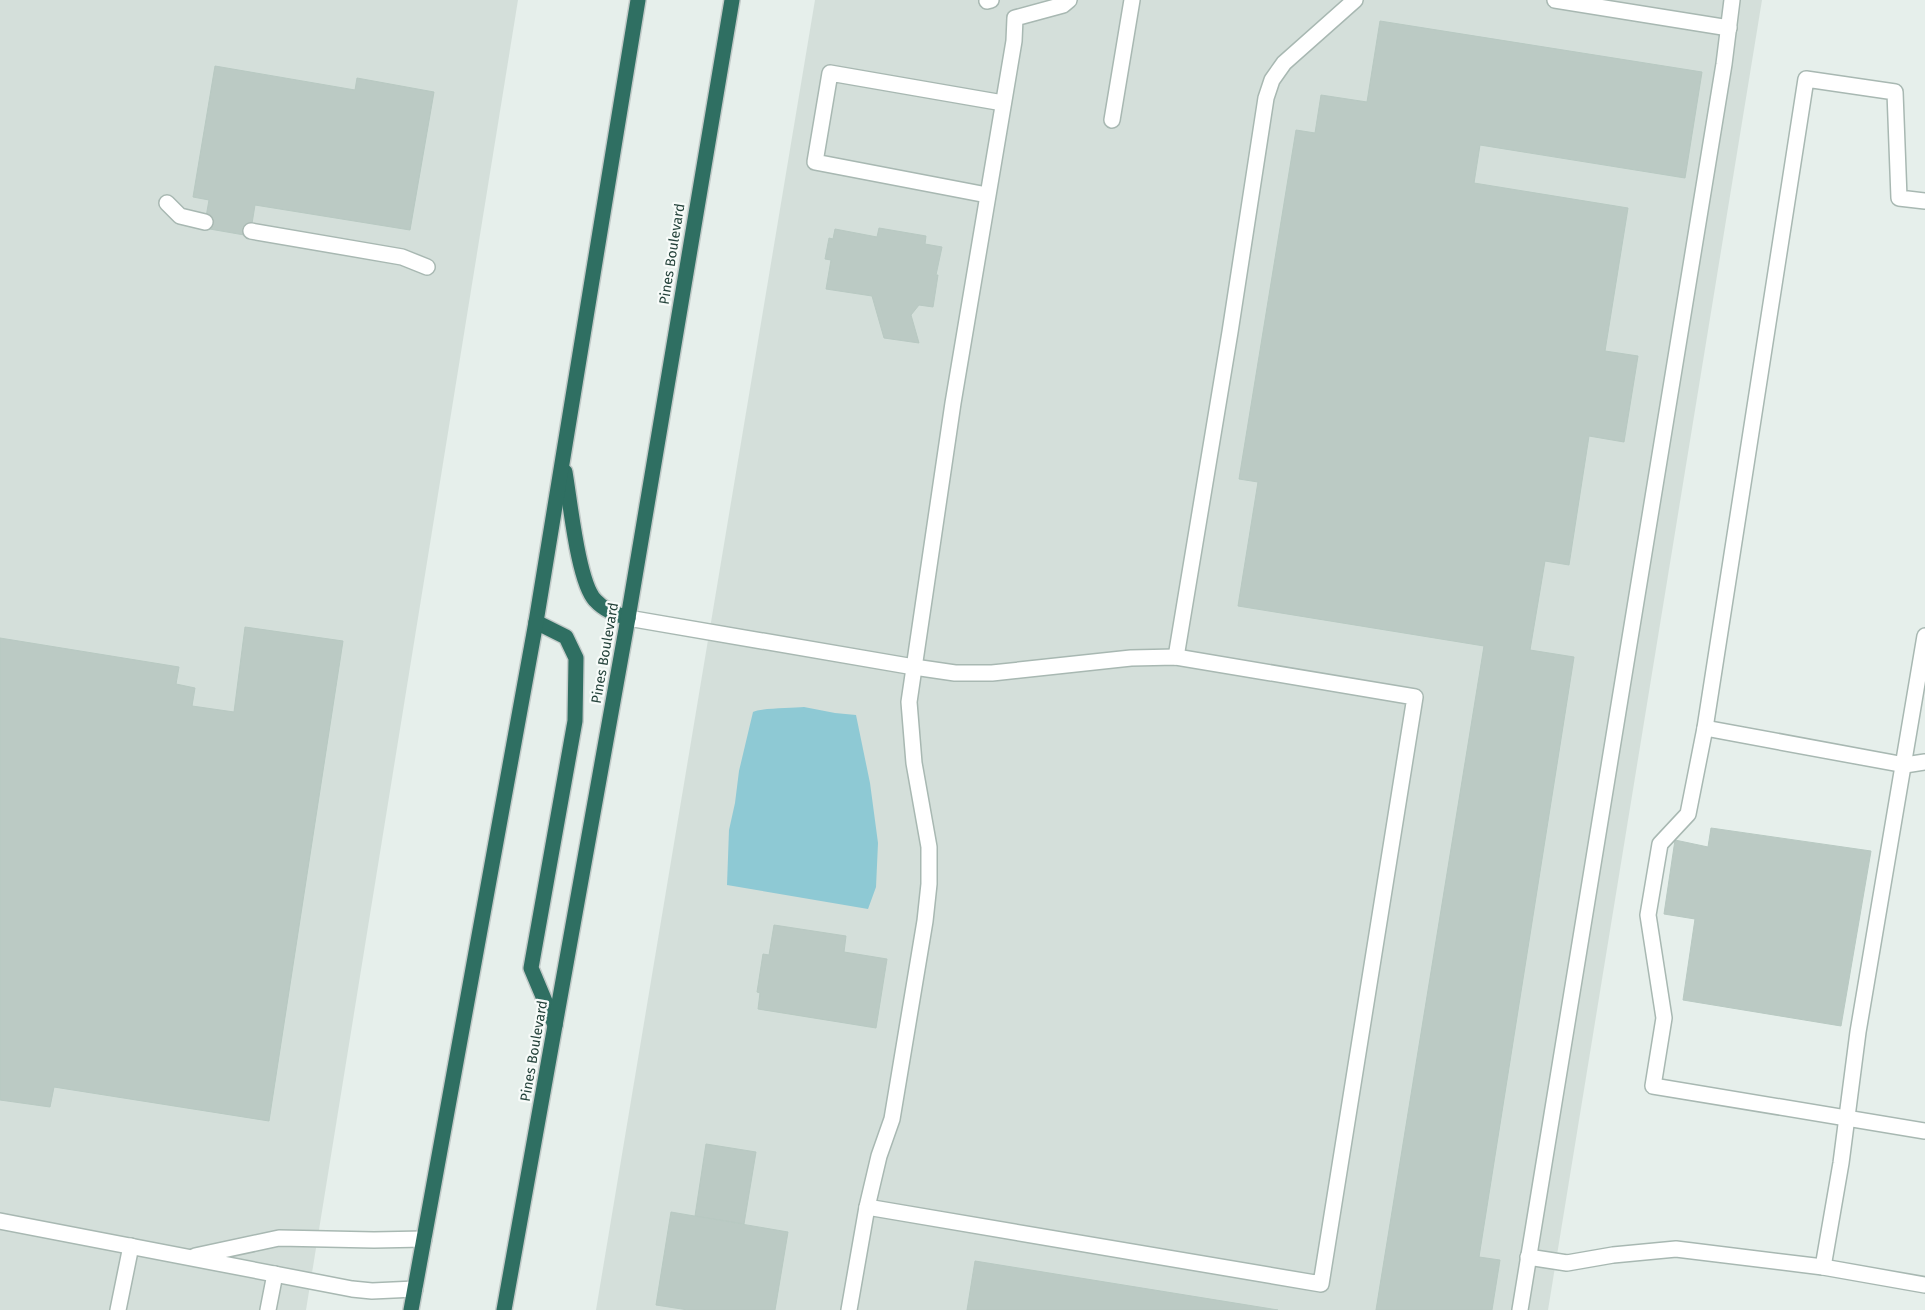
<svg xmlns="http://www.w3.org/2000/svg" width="1925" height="1310" font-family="'Fira Sans',sans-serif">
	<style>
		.built { fill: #d4dfda }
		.water { fill: #8ec9d4 }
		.building { fill: #bbcac4; stroke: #b8c9c2 }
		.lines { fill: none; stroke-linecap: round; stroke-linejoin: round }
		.lane-casing { stroke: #a8b8b2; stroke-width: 18 }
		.highway-casing { stroke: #c2cac8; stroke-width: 18 }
		.lane { stroke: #fff; stroke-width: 15 }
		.highway { stroke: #2f6f62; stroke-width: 15 }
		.labels { text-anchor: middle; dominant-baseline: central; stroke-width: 4.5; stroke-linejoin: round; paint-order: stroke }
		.street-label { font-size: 14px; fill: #24423a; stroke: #f7fbf9 }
	</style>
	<rect width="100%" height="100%" fill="#e6efeb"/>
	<g class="built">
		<path d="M0 0H518L306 1310H0Z"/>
		<path d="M815 0H1762L1548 1310H596Z"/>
	</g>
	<path class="water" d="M804 707 835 713 856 715 870 783 878 843 876 887 868 909 727 885 729 830 735 803 739 771 753 712C760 708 793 708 804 707Z"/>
	<g class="building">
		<path d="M1380 21 1702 72 1685 178 1480 145 1474 183 1628 208 1605 351 1638 356 1624 442 1589 436 1569 565 1545 561 1530 650 1574 657 1479 1257 1500 1260 1492 1310H1376L1484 646 1238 606 1258 482 1239 479 1296 130 1315 133 1321 95 1367 102Z"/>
		<path d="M215 66 355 90 357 78 434 92 410 230 255 205 250 236 204 228 209 200 193 197Z"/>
		<path d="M879 228 926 236 925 244 942 247 936 275H938L933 307 919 305 911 315 919 343 884 338 872 296 826 289 831 260 825 259 829 238 833 239 835 229 877 237Z"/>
		<path d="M245 627 343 641 269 1121 54 1087 50 1107 0 1100V638L179 667 176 684 195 688 192 706 234 712Z"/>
		<path d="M1711 828 1871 851 1841 1026 1683 1000 1695 919 1664 914 1675 840 1708 847Z"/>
		<path d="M774 925 846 936 844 952 887 959 876 1028 758 1009 760 993 757 992 763 954 769 955Z"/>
		<path d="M706 1144 756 1152 744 1224 695 1216Z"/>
		<path d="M671 1212 788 1232 775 1310H688L656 1305Z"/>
		<path d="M975 1261 1278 1310H967Z"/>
	</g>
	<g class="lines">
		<defs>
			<g id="lane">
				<path d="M1555 0 1729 28"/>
				<path d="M987 1 991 0"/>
				<path d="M1112 120 1132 0"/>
				<path d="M987 195 815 162 830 73 1003 103"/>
				<path d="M1925 201 1899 198 1895 92 1806 79 1705 728 1688 814 1660 844 1648 915 1664 1018 1653 1086 1925 1131"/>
				<path d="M167 203 180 216 205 222"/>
				<path d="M251 231 402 257 427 267"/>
				<path d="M628 618 914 667 955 673H992L1131 658 1176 657 1415 697 1321 1284 867 1207"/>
				<path d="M1176 657 1230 332 1266 98 1272 80 1284 63 1355 0"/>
				<path d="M1705 728 1905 765 1925 762"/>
				<path d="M0 1221 352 1289 372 1291 415 1289"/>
				<path d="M195 1256 279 1238 374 1240 424 1239"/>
				<path d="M1528 1257 1567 1263 1613 1255 1676 1249 1823 1267 1925 1285"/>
				<path d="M1823 1267 1841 1163 1858 1032 1925 636"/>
				<path d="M118 1310 131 1246"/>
				<path d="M268 1310 275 1274"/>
				<path d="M849 1310 867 1207 879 1156 892 1119 925 921 929 884V847L914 763 909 702 953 403 1014 41 1015 18 1063 5 1069 0"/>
				<path d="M1520 1310 1724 64 1732 0"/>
			</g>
			<g id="highway">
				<path d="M565 472C570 500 578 582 595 600 604 610 615 614 628 618"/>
				<path d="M536 622 566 637 576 658 575 721 531 968 555 1025"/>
				<path d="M411 1310 536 622 638 0"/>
				<path d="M504 1310 628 618 732 0"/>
			</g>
		</defs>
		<use href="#lane" class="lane-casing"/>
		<use href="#highway" class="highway-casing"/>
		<use href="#lane" class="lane"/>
		<use href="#highway" class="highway"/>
	</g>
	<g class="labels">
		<g class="street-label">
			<text transform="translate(672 254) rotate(-81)">Pines Boulevard</text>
			<text transform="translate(605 653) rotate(-80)">Pines Boulevard</text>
			<text transform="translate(534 1051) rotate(-80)">Pines Boulevard</text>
		</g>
	</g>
</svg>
